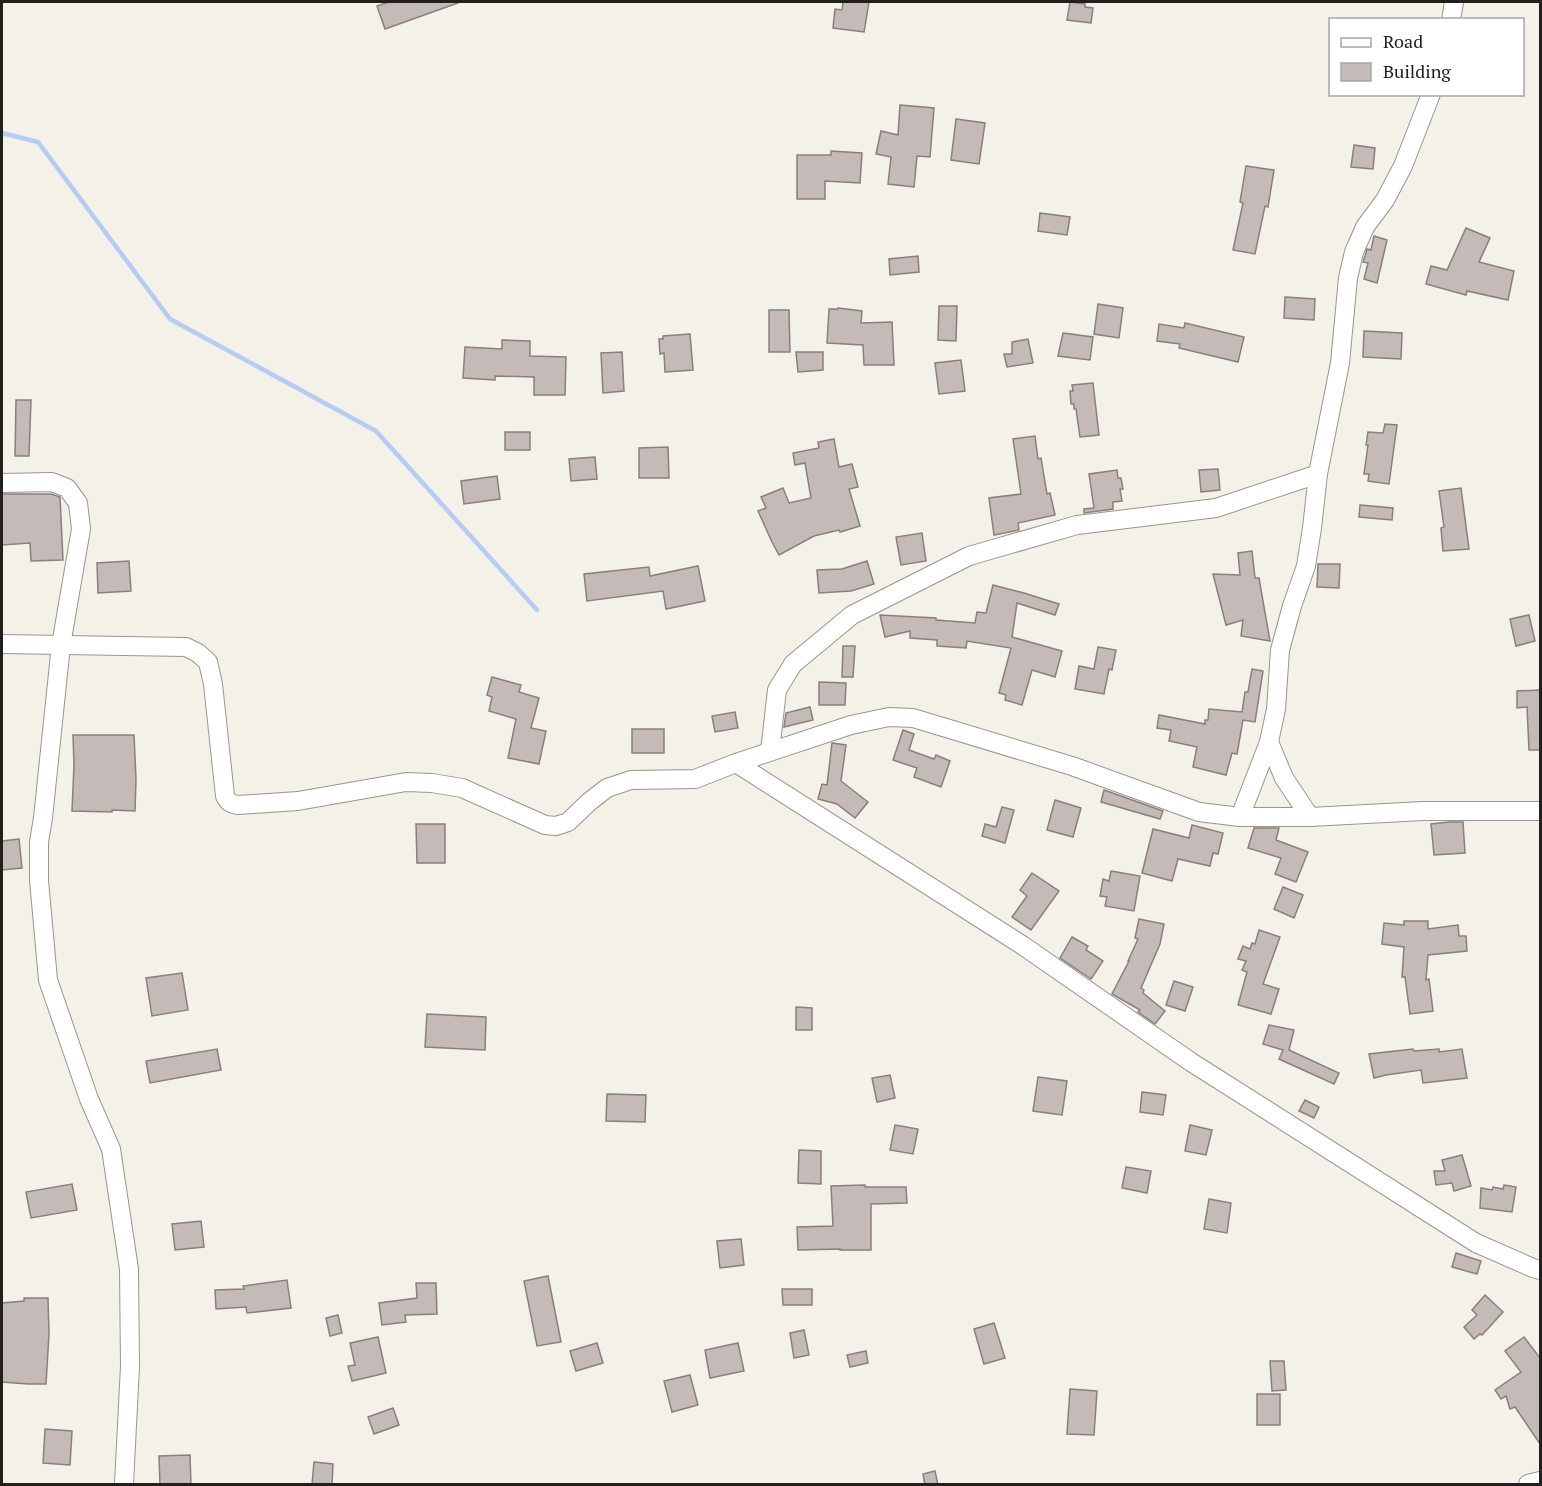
<svg xmlns="http://www.w3.org/2000/svg" width="1542" height="1486" font-family="'PT Serif',serif">
	<style>
		.lines { fill: none; stroke-linecap: round; stroke-linejoin: round }
		.stream { stroke: #b6ccf3; stroke-width: 4.5 }
		.building { fill: #c4bab8; stroke: #897f7d; stroke-width: 1.5 }
		.street-casing { stroke: #98968d; stroke-width: 20 }
		.street { stroke: #fff; stroke-width: 18 }
	</style>
	<rect width="100%" height="100%" fill="#f3f1e8"/>
	<g class="lines">
		<path class="stream" d="M2 133 38 142 170 319 376 431 537 610"/>
	</g>
	<g class="building">
		<path d="M389 2H458V3L385 29 377 6Z"/>
		<path d="M843 2H869L864 32 833 28 835 9 842 10Z"/>
		<path d="M1070 2 1085 4V7L1093 8 1091 23 1067 20Z"/>
		<path d="M900 105 934 108 930 157 917 156 914 187 888 184 891 157 876 154 881 131 898 135Z"/>
		<path d="M956 119 985 123 979 164 951 160Z"/>
		<path d="M1354 145 1375 148 1373 169 1351 167Z"/>
		<path d="M831 151 862 153 860 183 825 181V199H797V155H831Z"/>
		<path d="M1246 166 1274 170 1268 207 1265 206 1255 254 1233 250 1243 203 1240 202Z"/>
		<path d="M1040 213 1070 217 1067 235 1038 231Z"/>
		<path d="M1466 228 1490 238 1479 262 1514 271 1508 300 1467 291 1466 295 1426 284 1431 266 1447 270Z"/>
		<path d="M1374 236 1387 240 1377 283 1364 279 1368 263 1363 262 1365 256 1367 249 1371 250Z"/>
		<path d="M918 256 919 272 890 275 889 259Z"/>
		<path d="M1285 297 1315 299 1314 320 1284 318Z"/>
		<path d="M1098 304 1123 308 1119 338 1094 334Z"/>
		<path d="M939 306H957L956 341 938 340Z"/>
		<path d="M838 308 862 311 861 323 892 322 894 365H864L863 345 827 343 829 309H838Z"/>
		<path d="M769 310H789L790 352H769Z"/>
		<path d="M1185 323 1244 337 1238 362 1179 348 1180 344 1157 341 1159 324 1184 328Z"/>
		<path d="M1364 331 1402 333 1401 359 1363 357Z"/>
		<path d="M1063 333 1093 337 1090 360 1058 356Z"/>
		<path d="M690 334 693 370 665 372 664 353 660 354 659 339H663V336Z"/>
		<path d="M1028 339 1033 363 1007 367 1004 354H1012V342Z"/>
		<path d="M502 340 530 341V356L566 357 565 395H534V377L495 376V380L463 378 465 347 502 349Z"/>
		<path d="M622 352 624 391 603 393 601 353Z"/>
		<path d="M796 352H823V370L798 372Z"/>
		<path d="M961 360 965 391 939 394 935 363Z"/>
		<path d="M1093 383 1099 435 1080 437 1076 409H1074V404H1071L1070 391H1073L1072 385Z"/>
		<path d="M16 400H31L29 456H15Z"/>
		<path d="M1385 424 1397 425 1389 484 1368 481 1369 474H1364L1368 445H1366L1368 432 1383 433Z"/>
		<rect x="505" y="432" width="25" height="18"/>
		<path d="M1035 436 1038 459 1041 458 1047 494 1050 493 1055 515 1018 523 1019 530 994 535 989 498 1021 494 1013 439Z"/>
		<path d="M834 439 839 467 852 464 858 487 849 489 860 526 840 532 839 530 814 536 779 555 772 542 758 511 766 508 761 497 783 488 789 503 811 498 805 463 795 465 793 453 819 448 818 442Z"/>
		<path d="M668 447 669 478H639V448Z"/>
		<path d="M595 457 597 479 571 481 569 459Z"/>
		<path d="M1218 469 1220 490 1201 492 1199 470Z"/>
		<path d="M1117 470 1118 478H1121L1123 489H1120L1122 501 1113 502V509L1084 513V509L1094 508 1089 474Z"/>
		<path d="M497 476 500 499 464 504 461 481Z"/>
		<path d="M1461 488 1469 549 1443 551 1441 528 1444 527 1439 491Z"/>
		<path d="M2 494H51L60 497 63 560 31 561 30 543 2 545Z"/>
		<path d="M1360 505 1393 508 1392 520 1359 517Z"/>
		<path d="M922 533 926 561 901 565 896 537Z"/>
		<path d="M1252 551 1255 578H1259L1270 641 1241 636 1243 620 1226 625 1213 574 1240 575 1238 553Z"/>
		<path d="M129 561 131 591 98 593 97 563Z"/>
		<path d="M867 561 874 584 851 591 819 593 817 570 842 569Z"/>
		<path d="M1318 564H1340L1339 588 1317 587Z"/>
		<path d="M698 566 705 601 666 609 663 591 587 601 584 574 649 567 650 576Z"/>
		<path d="M993 585 1024 593 1059 604 1055 615 1017 603 1012 637 1062 651 1055 677 1032 670 1022 705 1005 700 1006 695 999 693 1011 648 967 641 966 648 937 646V640L910 638V631L885 637 880 615 936 618V620L975 623 977 612 986 613Z"/>
		<path d="M1529 615 1535 641 1516 646 1510 619Z"/>
		<path d="M843 646H855L853 677H842Z"/>
		<path d="M1098 647 1116 650 1112 670 1109 669 1104 694 1075 689 1079 666 1094 669Z"/>
		<path d="M1252 669 1263 671 1255 722 1243 720 1237 754 1232 753 1226 775 1193 767 1197 747 1169 741 1171 730 1157 728 1159 715 1205 724V720H1208L1209 709 1242 712 1245 692H1248Z"/>
		<path d="M492 677 521 685 519 692 539 698 531 728 546 731 539 764 508 758 516 719 489 711 492 697 487 695Z"/>
		<path d="M819 682 846 683 845 705H819Z"/>
		<path d="M1540 690V750H1529L1527 707 1517 708V691Z"/>
		<path d="M810 707 813 720 784 727 786 713Z"/>
		<path d="M735 712 738 728 715 732 712 716Z"/>
		<rect x="632" y="729" width="32" height="24"/>
		<path d="M903 730 914 734 909 750 934 759 936 755 950 761 941 787 914 777 917 768 893 760Z"/>
		<path d="M73 735H134L136 779 135 811 112 810V812L72 811 74 765Z"/>
		<path d="M832 743 846 745 841 781 868 802 855 818 837 804 818 799 822 784 827 785Z"/>
		<path d="M1104 790 1163 811 1160 819 1101 802Z"/>
		<path d="M1055 800 1081 808 1073 837 1047 830Z"/>
		<path d="M1002 807 1014 810 1005 843 982 836 985 824 996 827Z"/>
		<path d="M1449 822H1463L1465 853 1434 855 1431 824Z"/>
		<path d="M416 824H445V863H417Z"/>
		<path d="M1192 825 1223 833 1218 854 1213 853 1210 866 1178 859 1172 881 1142 873 1153 829 1189 838Z"/>
		<path d="M1254 828H1279L1276 840 1308 852 1296 882 1275 874 1281 858 1248 848Z"/>
		<path d="M19 839 22 868 2 870V841Z"/>
		<path d="M1111 871 1140 876 1134 911 1105 906 1107 897 1100 896 1103 879 1109 881Z"/>
		<path d="M1032 873 1059 891 1031 930 1012 917 1027 896 1020 890Z"/>
		<path d="M1283 887 1303 895 1294 918 1274 909Z"/>
		<path d="M1139 919 1164 924 1160 944 1141 988 1144 990 1143 993 1165 1011 1155 1024 1138 1012 1140 1010 1112 994 1129 961H1128L1138 939 1135 938Z"/>
		<path d="M1404 921H1428V929L1458 925 1459 936H1466L1467 951 1428 955 1426 980 1429 979 1433 1011 1410 1014 1405 977H1402L1404 947 1382 944 1384 923 1404 925Z"/>
		<path d="M1259 930 1280 937 1263 984 1279 989 1271 1014 1238 1005 1247 972 1242 970 1246 961 1238 959 1243 946 1250 949 1252 943 1255 944Z"/>
		<path d="M1072 937 1088 946 1086 950 1103 961 1091 979 1060 958Z"/>
		<path d="M182 973 188 1010 152 1016 146 978Z"/>
		<path d="M1174 981 1193 987 1185 1011 1166 1005Z"/>
		<path d="M796 1007 812 1008V1030H796Z"/>
		<path d="M427 1014 486 1017 485 1050 425 1047Z"/>
		<path d="M1269 1025 1294 1030 1289 1050 1339 1073 1334 1084 1279 1059 1283 1050 1263 1044Z"/>
		<path d="M217 1049 221 1070 150 1083 146 1061Z"/>
		<path d="M1413 1049 1414 1051 1439 1049V1052L1462 1049 1467 1078 1423 1083 1421 1070 1386 1075 1374 1078 1369 1054Z"/>
		<path d="M890 1075 895 1098 877 1102 872 1078Z"/>
		<path d="M1038 1077 1067 1081 1062 1115 1033 1111Z"/>
		<path d="M1142 1092 1166 1095 1163 1115 1140 1112Z"/>
		<path d="M607 1094 646 1095 645 1122 606 1121Z"/>
		<path d="M1305 1100 1319 1107 1314 1118 1299 1111Z"/>
		<path d="M895 1125 918 1129 913 1154 890 1150Z"/>
		<path d="M1190 1125 1212 1130 1206 1155 1185 1151Z"/>
		<path d="M799 1150 821 1151V1184L798 1183Z"/>
		<path d="M1462 1155 1471 1186 1454 1191 1452 1183 1436 1185 1434 1171H1445L1442 1160Z"/>
		<path d="M1126 1167 1151 1171 1147 1193 1122 1188Z"/>
		<path d="M72 1184 77 1210 31 1218 26 1192Z"/>
		<path d="M865 1185V1187H906L907 1203 871 1204V1250H840V1249L798 1250 797 1227 833 1226 831 1186Z"/>
		<path d="M1504 1185 1516 1187 1512 1212 1480 1208 1481 1188 1492 1190 1493 1187 1503 1189Z"/>
		<path d="M1209 1199 1231 1203 1227 1233 1204 1229Z"/>
		<path d="M201 1221 204 1247 175 1250 172 1224Z"/>
		<path d="M741 1239 744 1265 720 1268 717 1241Z"/>
		<path d="M1456 1253 1481 1261 1477 1274 1452 1267Z"/>
		<path d="M548 1276 561 1342 537 1346 524 1281Z"/>
		<path d="M287 1280 291 1308 247 1313 246 1307 216 1309 215 1290 244 1289 243 1286Z"/>
		<path d="M416 1283H436L437 1314 405 1315 406 1322 382 1325 379 1303 417 1298Z"/>
		<path d="M782 1289H812V1305H783Z"/>
		<path d="M1485 1295 1503 1312 1482 1335 1480 1334 1474 1339 1464 1327 1477 1315 1472 1310Z"/>
		<path d="M24 1298H48L49 1334 46 1384H28L2 1382V1303L24 1301Z"/>
		<path d="M338 1315 342 1333 330 1336 326 1318Z"/>
		<path d="M994 1323 1005 1358 984 1364 974 1329Z"/>
		<path d="M804 1330 809 1355 794 1358 790 1333Z"/>
		<path d="M378 1337 386 1373 352 1381 348 1366 355 1365 350 1343Z"/>
		<path d="M1524 1337 1540 1358V1444L1515 1407 1510 1409 1506 1396 1501 1399 1495 1390 1521 1372 1505 1351Z"/>
		<path d="M597 1343 603 1363 576 1371 570 1351Z"/>
		<path d="M738 1343 744 1371 710 1378 705 1350Z"/>
		<path d="M866 1351 868 1363 850 1367 847 1355Z"/>
		<path d="M1270 1361H1284L1286 1390 1272 1391Z"/>
		<path d="M690 1375 698 1405 672 1412 664 1381Z"/>
		<path d="M1070 1389 1097 1391 1094 1435 1067 1434Z"/>
		<rect x="1257" y="1394" width="23" height="31"/>
		<path d="M393 1408 399 1425 374 1434 368 1417Z"/>
		<path d="M45 1429 72 1431 70 1465 43 1463Z"/>
		<path d="M190 1455 191 1485H160L159 1456Z"/>
		<path d="M314 1462 333 1464 332 1485H312Z"/>
		<path d="M935 1471 938 1485H925L923 1474Z"/>
	</g>
	<g class="lines">
		<defs>
			<g id="street">
				<path d="M1451 20 1454 2"/>
				<path d="M2 483 52 482 67 488 78 503 81 529 61 645 43 818 39 842V880L48 980 89 1099 111 1149 129 1269 130 1366 124 1484"/>
				<path d="M2 644 186 647 198 653 208 662 213 684 225 796C228 802 231 804 238 805L298 801 406 782 432 783 462 788 545 825 556 826 568 822 589 802 607 788 631 780 695 779 736 763 851 725 889 717 913 718 1072 766 1199 812 1240 817H1310L1423 811H1540"/>
				<path d="M1269 742 1284 778 1310 817"/>
				<path d="M770 751 777 690 793 664 852 615 969 556 1077 525 1216 508 1318 474"/>
				<path d="M736 763 1022 945 1191 1062 1476 1243 1533 1268 1540 1270"/>
				<path d="M1240 817 1269 742 1276 709 1280 650 1292 606 1306 566 1312 528 1318 474 1340 363 1348 278 1354 252 1365 227 1385 200 1403 166 1431 94"/>
				<path d="M1528 1484 1540 1481"/>
			</g>
		</defs>
		<use href="#street" class="street-casing"/>
		<use href="#street" class="street"/>
	</g>
	<rect width="1542" height="1486" fill="none" stroke="#21201d" stroke-width="6"/>
	<rect x="1329" y="18" width="195" height="78" fill="#ffffff" stroke="#a6a6a5" stroke-width="1.5"/>
	<rect x="1341" y="38" width="30" height="9" fill="#ffffff" stroke="#a6a6a5" stroke-width="1.5"/>
	<text x="1383" y="48" font-size="18" fill="#21201d">Road</text>
	<rect x="1341" y="63" width="30" height="18" fill="#c4bab8" stroke="#a6a6a5" stroke-width="1.5"/>
	<text x="1383" y="78" font-size="18" fill="#21201d">Building</text>
</svg>
